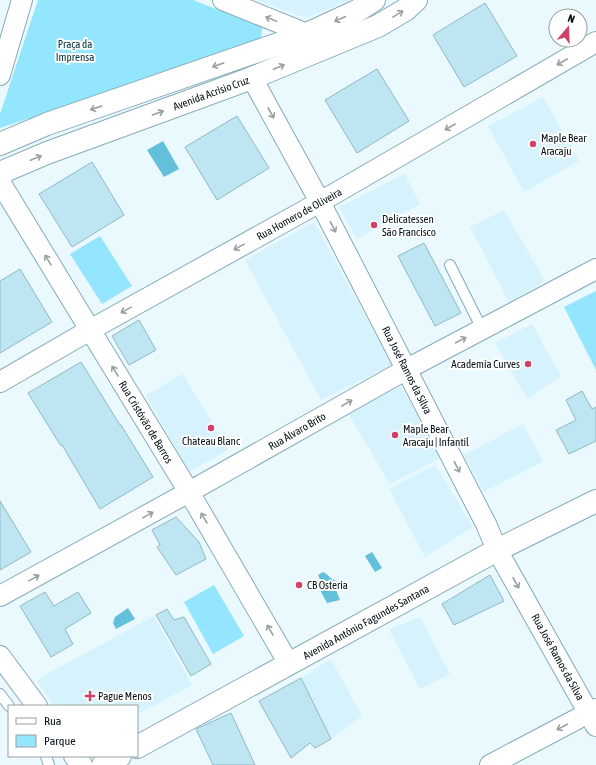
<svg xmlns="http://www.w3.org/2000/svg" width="596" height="765" font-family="'Asap Condensed',sans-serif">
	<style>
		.built { fill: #d6f3fd }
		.green { fill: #94e5fe }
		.water { fill: #63c0da }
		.building { fill: #bee6f2; stroke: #91b8c4 }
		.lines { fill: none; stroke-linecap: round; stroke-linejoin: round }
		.service-casing { stroke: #85abb7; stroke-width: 12 }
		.minor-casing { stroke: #85abb7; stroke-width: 22 }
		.tertiary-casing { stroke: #85abb7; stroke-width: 24 }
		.service { stroke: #fff; stroke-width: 10 }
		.minor { stroke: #fff; stroke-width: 20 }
		.tertiary { stroke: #fff; stroke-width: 22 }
		.oneway { stroke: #9a9fa1 }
		.poi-dot { fill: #d04167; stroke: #fff; stroke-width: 1.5 }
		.labels { text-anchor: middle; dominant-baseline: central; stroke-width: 4; stroke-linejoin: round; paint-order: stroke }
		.park-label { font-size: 11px; fill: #012f3a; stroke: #fff }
		.street-label { font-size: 11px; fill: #031014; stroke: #fff }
		.poi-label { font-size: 11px; fill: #031014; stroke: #fff; text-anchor: start }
	</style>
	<rect width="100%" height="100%" fill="#e9f9fe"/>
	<g class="built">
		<path d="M256 0H349L309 17 300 16Z"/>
		<path d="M543 97 579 161 524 192 488 126Z"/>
		<path d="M405 174 420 204 357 239 339 207Z"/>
		<path d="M504 210 545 281 509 302 470 227Z"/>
		<path d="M314 222 392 365 321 400 245 260Z"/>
		<path d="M532 324 561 376 527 399 495 343Z"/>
		<path d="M183 374 228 450 189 472 146 395Z"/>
		<path d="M401 386 441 458 390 484 348 413Z"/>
		<path d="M523 424 543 461 484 492 464 455Z"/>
		<path d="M435 465 473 527 425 557 389 489Z"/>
		<path d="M154 616 192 685 137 715V706H54L37 681 45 675Z"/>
		<path d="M420 617 450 674 420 689 389 629Z"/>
		<path d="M331 659 362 716 331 739 301 678Z"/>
	</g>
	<g class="green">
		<path d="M38 0H193L262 27 261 42 0 128V114Z"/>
		<path d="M100 236 132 286 102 304 70 254Z"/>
		<path d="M596 291V370L564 307Z"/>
		<path d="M214 585 244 636 213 654 184 602Z"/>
	</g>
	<g class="water">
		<path d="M163 141 179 169 164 177 147 150Z"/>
		<path d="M372 552 382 568 375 572 365 556Z"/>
		<path d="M323 572C330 575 329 579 337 581L341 585 336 590 340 600 327 603 320 590 323 586 318 575Z"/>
		<path d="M128 608 135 619 116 629 113 623 115 617Z"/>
	</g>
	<g class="building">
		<path d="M485 3 517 56 464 87 433 35Z"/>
		<path d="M377 69 409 121 357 153 325 100Z"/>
		<path d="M237 116 269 168 217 200 185 147Z"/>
		<path d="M92 162 124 215 72 247 39 194Z"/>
		<path d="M424 243 461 313 435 326 398 256Z"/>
		<path d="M20 269 52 322 0 353V281Z"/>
		<path d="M139 320 156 350 129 365 112 336Z"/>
		<path d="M81 362 120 425H121L153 477 100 509 62 445 61 446 28 393Z"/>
		<path d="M582 391 592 409 596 407V441L569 454 556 430 576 420 566 400Z"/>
		<path d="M0 501 31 552 0 570Z"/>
		<path d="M176 517 199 542 206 559 176 575 157 547 160 545 152 530Z"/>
		<path d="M490 575 504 601 454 625 442 604Z"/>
		<path d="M45 592 54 606 78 592 91 613 65 629 73 644 51 657 20 606Z"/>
		<path d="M167 609 174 620 184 617 211 664 191 676 156 615Z"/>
		<path d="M301 678 331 739 315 748 310 743 291 758 259 701Z"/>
		<path d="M231 713 255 765H213L196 729Z"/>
	</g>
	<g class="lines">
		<defs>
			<g id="service">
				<path d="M450 265 482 329"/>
				<path d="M0 694 9 706"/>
				<path d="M46 756 49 765"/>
			</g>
			<g id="minor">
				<path d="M223 0 307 34"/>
				<path d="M0 75 22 0"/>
				<path d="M252 78 320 202 486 524 497 550 596 726"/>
				<path d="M0 182 189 492 289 664"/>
				<path d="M0 382 90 330 320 202 596 42"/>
				<path d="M0 596 189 492 407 369 596 269"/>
				<path d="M0 656 37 706"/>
				<path d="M74 756 82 765"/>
				<path d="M490 765 596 709"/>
			</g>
			<g id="tertiary">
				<path d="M0 144 47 124 307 34 357 11 374 0"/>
				<path d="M0 173 47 153 252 78 378 26 405 10 416 0"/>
				<path d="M137 747 497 550 596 501"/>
				<path d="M103 765 120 756"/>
			</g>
		</defs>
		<use href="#service" class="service-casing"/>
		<use href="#minor" class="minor-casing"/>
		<use href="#tertiary" class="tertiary-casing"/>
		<use href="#service" class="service"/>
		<use href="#minor" class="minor"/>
		<use href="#tertiary" class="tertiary"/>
	</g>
	<defs><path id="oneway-shaft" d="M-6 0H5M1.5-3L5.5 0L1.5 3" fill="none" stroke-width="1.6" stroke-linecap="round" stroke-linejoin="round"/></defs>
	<g class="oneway">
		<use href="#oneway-shaft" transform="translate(398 14) rotate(-31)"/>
		<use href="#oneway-shaft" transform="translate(271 19) rotate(-158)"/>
		<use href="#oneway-shaft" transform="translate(340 19) rotate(156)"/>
		<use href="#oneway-shaft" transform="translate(562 62) rotate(150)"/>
		<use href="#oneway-shaft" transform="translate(218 65) rotate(161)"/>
		<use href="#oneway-shaft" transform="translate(279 67) rotate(-23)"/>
		<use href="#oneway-shaft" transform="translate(96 108) rotate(161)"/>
		<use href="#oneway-shaft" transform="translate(158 113) rotate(-20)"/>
		<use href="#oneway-shaft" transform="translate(271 113) rotate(61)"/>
		<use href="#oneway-shaft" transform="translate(450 127) rotate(150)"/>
		<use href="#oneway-shaft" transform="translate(36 158) rotate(-23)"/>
		<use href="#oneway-shaft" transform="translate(333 227) rotate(63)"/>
		<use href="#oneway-shaft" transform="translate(239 247) rotate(151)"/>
		<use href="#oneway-shaft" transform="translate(48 260) rotate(-121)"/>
		<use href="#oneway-shaft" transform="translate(126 310) rotate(151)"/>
		<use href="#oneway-shaft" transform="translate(461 340) rotate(-28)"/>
		<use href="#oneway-shaft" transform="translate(115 371) rotate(-121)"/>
		<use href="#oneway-shaft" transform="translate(347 403) rotate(-30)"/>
		<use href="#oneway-shaft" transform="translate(457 467) rotate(63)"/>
		<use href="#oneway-shaft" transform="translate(148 515) rotate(-29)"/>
		<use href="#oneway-shaft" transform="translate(204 518) rotate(-120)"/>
		<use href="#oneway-shaft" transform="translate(34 578) rotate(-29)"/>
		<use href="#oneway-shaft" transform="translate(516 583) rotate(61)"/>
		<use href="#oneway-shaft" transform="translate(270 630) rotate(-120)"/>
		<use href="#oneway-shaft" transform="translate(562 727) rotate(152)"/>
	</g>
	<g class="poi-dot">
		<circle cx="533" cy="144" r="4"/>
		<circle cx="374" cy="225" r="4"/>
		<circle cx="528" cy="364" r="4"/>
		<circle cx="211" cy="428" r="4"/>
		<circle cx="395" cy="435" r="4"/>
		<circle cx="299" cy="585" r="4"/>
		<path d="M88 690h4v4h4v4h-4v4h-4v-4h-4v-4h4z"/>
	</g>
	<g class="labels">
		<g class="park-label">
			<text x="75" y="44">Praça da<tspan x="75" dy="13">Imprensa</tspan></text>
		</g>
		<g class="street-label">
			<text transform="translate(211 93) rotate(-20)">Avenida Acrísio Cruz</text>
			<text transform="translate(299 214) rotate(-29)">Rua Homero de Oliveira</text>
			<text transform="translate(407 370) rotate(63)">Rua José Ramos da Silva</text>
			<text transform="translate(146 422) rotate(59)">Rua Cristóvão de Barros</text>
			<text transform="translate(297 431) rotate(-30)">Rua Álvaro Brito</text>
			<text transform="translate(366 622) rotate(-29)">Avenida Antônio Fagundes Santana</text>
			<text transform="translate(558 657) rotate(61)">Rua José Ramos da Silva</text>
		</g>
		<g class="poi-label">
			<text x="541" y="138">Maple Bear<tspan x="541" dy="13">Aracaju</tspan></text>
			<text x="382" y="219">Delicatessen<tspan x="382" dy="13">São Francisco</tspan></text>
			<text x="520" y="364" text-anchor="end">Academia Curves</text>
			<text x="403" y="429">Maple Bear<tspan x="403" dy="13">Aracaju | Infantil</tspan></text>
			<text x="211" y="441" text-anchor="middle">Chateau Blanc</text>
			<text x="307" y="585">CB Osteria</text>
			<text x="98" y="696">Pague Menos</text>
		</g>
	</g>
	<rect x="8" y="705" width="130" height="52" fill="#ffffff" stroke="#9a9fa1"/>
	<rect x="16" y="718" width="20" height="6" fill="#ffffff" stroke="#9a9fa1"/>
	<text x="44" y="725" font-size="12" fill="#031014">Rua</text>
	<rect x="16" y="735" width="20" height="12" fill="#94e5fe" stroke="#9a9fa1"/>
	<text x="44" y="745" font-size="12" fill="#031014">Parque</text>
	<g transform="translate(568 28) rotate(19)"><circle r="19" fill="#ffffff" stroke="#9a9fa1"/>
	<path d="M0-3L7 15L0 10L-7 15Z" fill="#d04167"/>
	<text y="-6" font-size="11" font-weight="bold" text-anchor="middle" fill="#031014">N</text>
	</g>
</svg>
